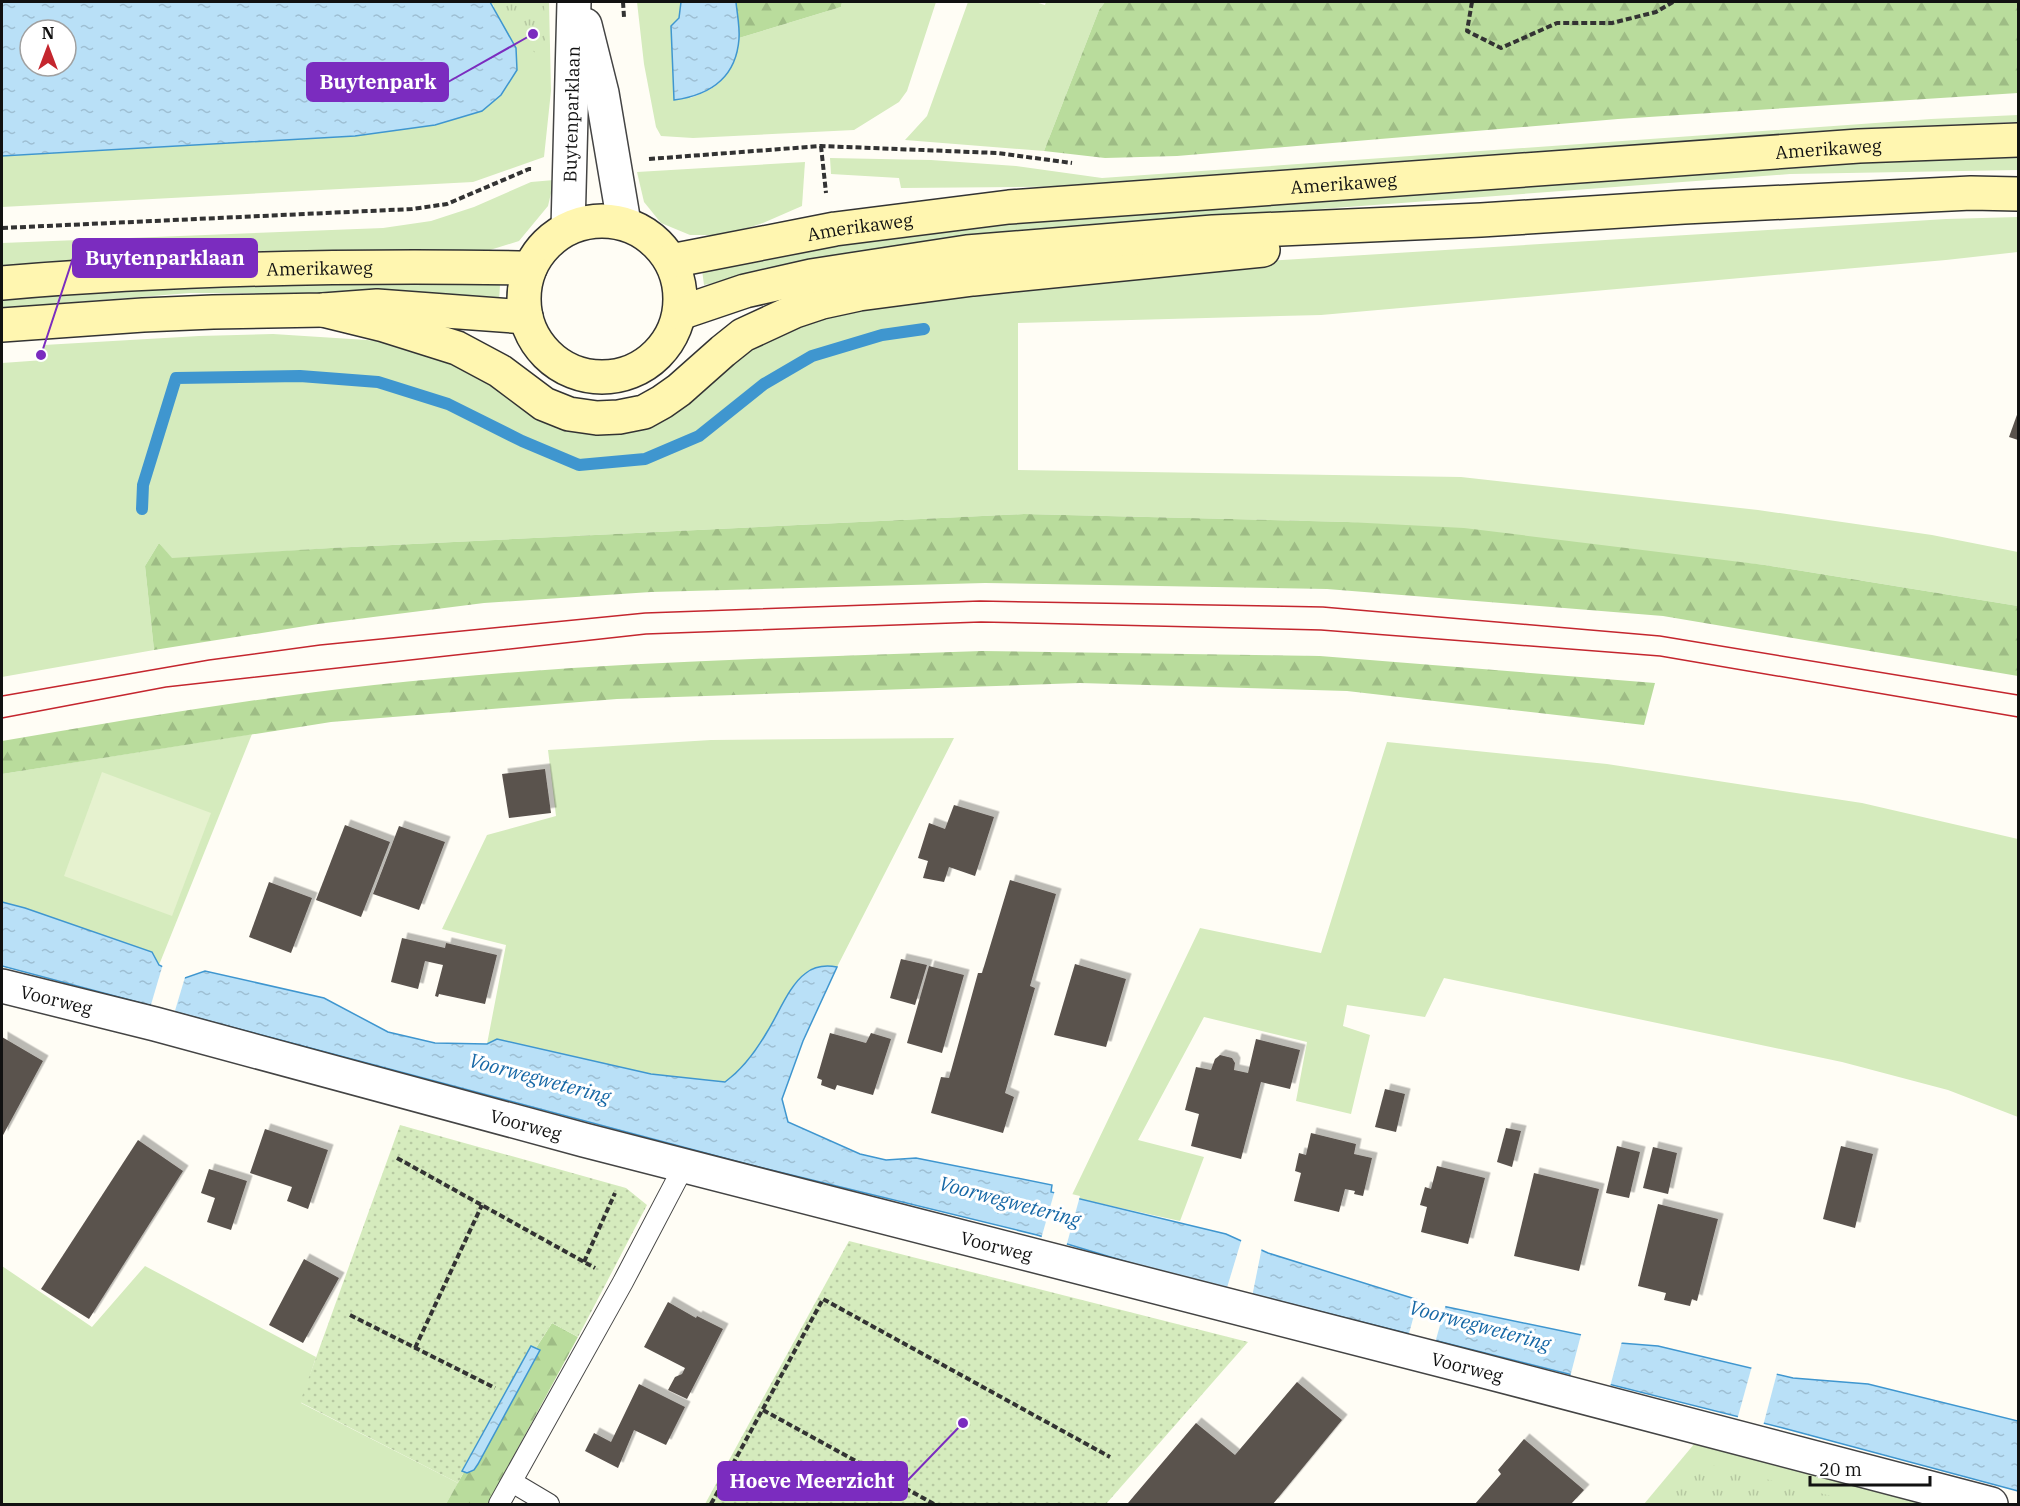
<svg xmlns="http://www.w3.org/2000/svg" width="2020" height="1506" font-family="'IBM Plex Serif',serif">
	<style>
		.grass { fill: #d5ebbd }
		.forest { fill: url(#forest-firs) }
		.park { fill: url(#park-tufts) }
		.garden { fill: url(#garden-dots) }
		.pitch { fill: #e6f2cf }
		.water { fill: url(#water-ripples); stroke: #3f96cf; stroke-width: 1.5; fill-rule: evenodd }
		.pier { fill: #fffdf5 }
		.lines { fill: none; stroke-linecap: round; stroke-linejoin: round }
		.stream { stroke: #3f96cf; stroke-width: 12 }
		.building { fill: #5a524d; filter: url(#shadow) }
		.service-casing { stroke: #444; stroke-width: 22 }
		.minor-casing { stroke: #444; stroke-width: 36 }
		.secondary-casing { stroke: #333; stroke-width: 36 }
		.path { stroke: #333; stroke-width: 4; stroke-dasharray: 6 3; stroke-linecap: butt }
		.service { stroke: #fff; stroke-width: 20 }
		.minor { stroke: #fff; stroke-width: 33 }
		.secondary { stroke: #fff6b0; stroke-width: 33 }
		.tram { stroke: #c4262e; stroke-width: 1.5 }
		.labels { text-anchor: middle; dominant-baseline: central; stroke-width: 6; stroke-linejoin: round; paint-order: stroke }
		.street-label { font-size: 18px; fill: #111; stroke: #fff }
		.water-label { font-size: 20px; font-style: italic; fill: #1768a6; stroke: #fff }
		.leader { fill: none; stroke: #7b2cbf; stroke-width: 2 }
		.callout-dot { fill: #7b2cbf; stroke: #fff; stroke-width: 2 }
		.callout { fill: #7b2cbf; stroke: #7b2cbf; stroke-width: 2 }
		.callout-label { font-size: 20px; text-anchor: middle; font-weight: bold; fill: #fff }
	</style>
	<defs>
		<pattern id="forest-firs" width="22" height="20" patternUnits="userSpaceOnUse" patternTransform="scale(1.5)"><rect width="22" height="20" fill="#b9dc9c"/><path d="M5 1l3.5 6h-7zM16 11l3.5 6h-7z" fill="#9ebc85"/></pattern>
		<pattern id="park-tufts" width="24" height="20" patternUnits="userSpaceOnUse" patternTransform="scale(1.5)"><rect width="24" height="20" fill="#d5ebbd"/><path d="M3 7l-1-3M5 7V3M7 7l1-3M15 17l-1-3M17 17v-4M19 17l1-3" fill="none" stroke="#b6c8a1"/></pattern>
		<pattern id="garden-dots" width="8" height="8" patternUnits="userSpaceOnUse" patternTransform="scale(1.5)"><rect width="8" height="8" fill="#d5ebbd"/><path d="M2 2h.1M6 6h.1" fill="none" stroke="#b6c8a1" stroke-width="1.8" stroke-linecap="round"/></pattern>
		<pattern id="water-ripples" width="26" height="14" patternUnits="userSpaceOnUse" patternTransform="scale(1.5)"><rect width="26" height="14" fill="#b9e0f7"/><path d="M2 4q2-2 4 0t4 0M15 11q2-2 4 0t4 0" fill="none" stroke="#9ebfd3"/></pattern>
		<filter id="shadow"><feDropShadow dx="5.5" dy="-5.5" stdDeviation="0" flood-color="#0004"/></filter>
	</defs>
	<rect width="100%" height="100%" fill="#fffdf5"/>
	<g class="grass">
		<path d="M490 2H549L551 91 544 157 473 182 2 207V156L355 136 435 125 482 111 494 6Z"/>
		<path d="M637 2H681L679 18 690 98C725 86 731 74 739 38L841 7 842 2H936L907 91 899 102 854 130 693 138 661 136 656 127 644 64Z"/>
		<path d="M968 2H1035L1045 5 1046 2H1105L1099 10 1044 151 905 140 927 116Z"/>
		<path d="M2018 115V122L1869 128 1110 186 901 188 899 178 831 174 830 158 931 160 1016 166 1102 178 1931 119Z"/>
		<path d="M2018 156V170L1790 174 1038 230 866 253 704 285 702 270 875 237 1059 217 1913 157Z"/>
		<path d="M805 162 802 206 763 223 726 235H690L661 223 644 202 637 172Z"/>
		<path d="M554 180 548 206 519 241 477 254 240 252 2 267V243L383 228 431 221 474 207 531 182Z"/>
		<path d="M2018 217V252L1946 260 1321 315 1018 323V470L1461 477 1758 510 1932 535 2018 552V606L1765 565 1348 522 1024 514 331 548 172 559 159 543 145 566 154 650 2 677V363L44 360V345L199 336 273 334 367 340 405 345 477 373 565 427 739 356 786 329 840 311 1251 262 1946 219Z"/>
		<path d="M375 280 500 285 499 302 369 294 190 293 2 308V297L190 284Z"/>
		<path d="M252 734 159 965 25 908 2 902V774Z"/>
		<path d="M954 738 837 967C826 966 816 967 806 973 791 982 777 1017 767 1032 756 1051 743 1069 725 1082L651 1074 487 1044 506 945 442 929 487 835 556 816 548 750 711 740Z"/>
		<path d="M1387 742 1607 764 1862 803 2018 839V1117L1948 1090 1842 1062 1444 978 1425 1017 1347 1005 1343 1026 1370 1035 1351 1114 1296 1101 1307 1042 1204 1017 1138 1140 1204 1157 1180 1221 1071 1197 1200 928 1321 953Z"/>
		<path d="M2 1266 92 1327 145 1266 316 1357 301 1403 458 1483 446 1504H2Z"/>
		<path d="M1695 1443 1929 1504H1644Z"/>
	</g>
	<g class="forest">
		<path d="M736 2H842L841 7 739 38Z"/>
		<path d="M1105 2H2018V93L1618 119 1177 156 1105 158 1044 151 1099 10Z"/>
		<path d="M1024 514 1348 522 1464 528 1765 565 2018 606V676L1663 616 1327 589 985 583 651 592 484 603 318 624 154 650 145 566 159 543 172 558 331 548Z"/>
		<path d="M982 651 1320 656 1655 683 1644 725 1347 691 1080 683 617 699 331 722 2 774V741C125 720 249 699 374 685 576 663 779 658 982 651Z"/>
		<path d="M552 1323 578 1337 493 1494 511 1504H446L464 1472 474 1470 478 1464 540 1351 536 1348Z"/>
	</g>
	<g class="park">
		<path d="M494 2H544L546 67Z"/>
		<path d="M1696 1461 1862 1504H1662Z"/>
	</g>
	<g class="garden">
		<path d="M400 1125 626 1188 647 1205 578 1337 552 1323 536 1348 531 1346 462 1470 464 1472 458 1483 300 1402Z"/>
		<path d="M849 1241 1248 1342 1106 1504H705Z"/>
	</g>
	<path class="pitch" d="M102 772 211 813 172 916 64 876Z"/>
	<g class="water">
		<path d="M2 2H490L516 48 517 70 501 95 482 111 435 125 355 136 2 156ZM30 30H66V66H30Z"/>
		<path d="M681 2H736C737 13 740 27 739 39 736 78 711 95 674 100L671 26 679 18Z"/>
		<path d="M2 902 25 908 152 952 159 965 185 978 205 971 324 998 388 1032 435 1043 487 1044 497 1039 651 1074 725 1082C743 1069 756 1051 767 1032 778 1015 789 985 806 973 815 966 826 965 837 967L803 1041 782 1099 788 1122 860 1154 886 1160 916 1158 1052 1185 1051 1192 1226 1234 1268 1253 1428 1303 1620 1343 1658 1346 1793 1378 1868 1384 2018 1421V1491L1783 1428 1144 1267 1037 1235 747 1164 2 966Z"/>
		<path d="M531 1346 540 1350 478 1464 474 1470 467 1473 462 1471Z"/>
	</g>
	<g class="pier">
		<path d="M163 964 186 974 174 1014 150 1008Z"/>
		<path d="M1055 1190 1080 1196 1066 1247 1041 1239Z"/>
		<path d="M1242 1238 1262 1247 1252 1297 1226 1291Z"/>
		<path d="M1419 1297 1446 1304 1435 1343 1408 1337Z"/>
		<path d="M1582 1331 1622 1341 1610 1387 1570 1377Z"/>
		<path d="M1752 1366 1777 1373 1763 1426 1737 1420Z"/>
	</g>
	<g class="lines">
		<path class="stream" d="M142 509 143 485 176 378 300 376 378 382 448 404 522 441 579 465 645 459 699 436 764 384 812 356 882 335 924 329"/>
	</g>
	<g class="building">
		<path d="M2018 412V440L2009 437Z"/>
		<path d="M545 769 551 813 509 818 502 774Z"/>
		<path d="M954 805 994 817 975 876 949 867 944 882 923 878 928 861 918 858 929 823 945 829Z"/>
		<path d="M345 825 390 842 361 917 316 900Z"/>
		<path d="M399 826 445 842 419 910 373 894Z"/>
		<path d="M1010 880 1056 894 1030 986 1035 988 1005 1093 1014 1097 1003 1133 931 1113 941 1077 949 1078 978 973H982Z"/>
		<path d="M269 882 312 898 291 953 249 937Z"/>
		<path d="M402 938 445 948 446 943 497 955 485 1004 439 994 438 997 435 996 443 965 425 961 418 989 391 982Z"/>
		<path d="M901 959 927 965 915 1005 890 998Z"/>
		<path d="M1075 964 1126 979 1106 1047 1054 1035Z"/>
		<path d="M929 966 964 975 942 1053 907 1043Z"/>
		<path d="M830 1033 866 1043 871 1033 891 1039 873 1095 837 1085 835 1090 821 1085 822 1080 817 1078Z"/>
		<path d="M2 1037 43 1061 2 1137Z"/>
		<path d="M1256 1039 1300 1050 1290 1089 1261 1082 1241 1159 1191 1146 1199 1114 1185 1110 1196 1067 1211 1070 1215 1059 1220 1055 1232 1058 1235 1063 1234 1070 1248 1073Z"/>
		<path d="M1385 1089 1405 1094 1396 1132 1375 1127Z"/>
		<path d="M1506 1128 1521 1131 1512 1167 1497 1162Z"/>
		<path d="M265 1129 328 1150 308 1209 287 1201 292 1187 250 1173Z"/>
		<path d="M1311 1133 1356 1144 1354 1154 1372 1158 1363 1196 1354 1194 1355 1191 1345 1189 1339 1212 1294 1201 1301 1173 1295 1171 1299 1153 1306 1155Z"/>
		<path d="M138 1140 183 1171 89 1319 41 1289Z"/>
		<path d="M1617 1146 1640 1152 1629 1198 1606 1193Z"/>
		<path d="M1841 1146 1873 1154 1855 1228 1823 1219Z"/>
		<path d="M1653 1147 1677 1153 1668 1194 1643 1188Z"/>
		<path d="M1437 1166 1485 1178 1468 1244 1421 1232 1427 1207 1420 1205 1425 1187 1431 1189Z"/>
		<path d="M209 1169 247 1181 231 1230 207 1222 215 1198 201 1193Z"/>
		<path d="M1534 1173 1599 1189 1579 1271 1514 1256Z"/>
		<path d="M1658 1204 1718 1219 1697 1301 1692 1299 1690 1306 1664 1300 1666 1293 1638 1286Z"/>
		<path d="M304 1259 339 1278 303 1343 269 1325Z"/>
		<path d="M668 1302 696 1318 697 1316 723 1329 687 1399 668 1390 675 1377 682 1374 685 1368 644 1347Z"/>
		<path d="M1297 1382 1342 1420 1273 1504 1128 1503 1196 1423 1235 1455Z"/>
		<path d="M639 1384 685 1407 666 1445 634 1430 618 1468 585 1451 594 1433 611 1442Z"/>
		<path d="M1524 1439 1584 1490 1571 1504H1475L1501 1474 1498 1470Z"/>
	</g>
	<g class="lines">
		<defs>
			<g id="service">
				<path d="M512 1482 549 1504"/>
				<path d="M499 1504 623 1282 684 1166"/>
			</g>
			<g id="minor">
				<path d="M585 25 602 93 624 223"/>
				<path id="s1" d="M568 228 574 2"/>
				<path id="s2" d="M2 986 155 1024 584 1140 1480 1370 1991 1504"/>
			</g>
			<g id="secondary">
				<circle cx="602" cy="299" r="78"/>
				<path id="s3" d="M671 261 835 229 1009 207 1859 146 2018 140"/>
				<path id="s4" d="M2 283C177 268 354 265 530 268"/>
				<path d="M323 310 384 325 457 348 500 371 544 404 569 414 597 418 619 417 644 412 662 402 679 390 723 351 743 335 795 311 822 302 859 294 973 279 1263 250"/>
				<path d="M680 313 745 291 811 276 967 252 1213 232 1481 220 1684 207 1971 193 2018 194"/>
				<path d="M2 325 143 315 213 312 323 310 377 306 526 317"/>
			</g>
		</defs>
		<use href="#service" class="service-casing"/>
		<use href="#minor" class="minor-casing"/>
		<use href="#secondary" class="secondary-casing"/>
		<g class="path">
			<path d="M623 2 624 17"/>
			<path d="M1472 2 1467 31 1501 48 1557 23H1612L1656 12 1673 2"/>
			<path d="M821 146 826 193"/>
			<path d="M649 159 821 146 997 153 1072 163"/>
			<path d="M2 228 412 209 447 204 529 169H534"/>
			<path d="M397 1158 595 1268"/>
			<path d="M584 1262 615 1193"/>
			<path d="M350 1315 495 1388"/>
			<path d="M415 1348 482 1205"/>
			<path d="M763 1410 934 1504"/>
			<path d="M711 1504 823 1299 1110 1457"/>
		</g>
		<use href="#service" class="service"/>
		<use href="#minor" class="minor"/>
		<use href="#secondary" class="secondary"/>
		<g class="tram">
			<path d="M2 696 209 660 320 645 645 613 980 601 1323 607 1660 636 2018 695"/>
			<path d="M2 718 166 687 646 634 981 622 1321 630 1660 656 2018 717"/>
		</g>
	</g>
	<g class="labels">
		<g class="street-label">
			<text stroke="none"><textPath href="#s1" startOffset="114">Buytenparklaan</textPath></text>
			<text stroke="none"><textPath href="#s3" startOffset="1164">Amerikaweg</textPath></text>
			<text stroke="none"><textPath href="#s3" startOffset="678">Amerikaweg</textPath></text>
			<text stroke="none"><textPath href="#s3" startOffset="192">Amerikaweg</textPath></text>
			<text stroke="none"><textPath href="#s4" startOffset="318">Amerikaweg</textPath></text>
			<text stroke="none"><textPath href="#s2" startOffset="56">Voorweg</textPath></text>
			<text stroke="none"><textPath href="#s2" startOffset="542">Voorweg</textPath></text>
			<text stroke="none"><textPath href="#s2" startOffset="1028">Voorweg</textPath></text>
			<text stroke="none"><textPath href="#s2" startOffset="1514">Voorweg</textPath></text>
		</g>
		<g class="water-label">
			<text transform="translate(540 1078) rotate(15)">Voorwegwetering</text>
			<text transform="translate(1010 1201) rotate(15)">Voorwegwetering</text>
			<text transform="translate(1480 1325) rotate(15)">Voorwegwetering</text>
		</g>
	</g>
	<path class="leader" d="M533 34L448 82M41 355L73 258M963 1423L907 1481"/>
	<g class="callout-dot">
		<circle cx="533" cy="34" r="6"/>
		<circle cx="41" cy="355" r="6"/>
		<circle cx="963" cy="1423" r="6"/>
	</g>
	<g class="callout">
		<rect x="307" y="63" width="141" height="38" rx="6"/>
		<rect x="73" y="239" width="184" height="38" rx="6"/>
		<rect x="718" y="1462" width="189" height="38" rx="6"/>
	</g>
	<g class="callout-label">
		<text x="378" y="89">Buytenpark</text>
		<text x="165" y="265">Buytenparklaan</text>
		<text x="812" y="1488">Hoeve Meerzicht</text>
	</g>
	<rect width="2020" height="1506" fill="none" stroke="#111111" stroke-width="6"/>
	<g transform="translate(48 48)"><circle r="28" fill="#ffffff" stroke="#a0a0a0" stroke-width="1.5"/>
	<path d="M0-4.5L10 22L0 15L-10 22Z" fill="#c4262e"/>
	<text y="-9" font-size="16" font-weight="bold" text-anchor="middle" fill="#111111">N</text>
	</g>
	<path d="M1810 1476v9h120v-9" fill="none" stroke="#111111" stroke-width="3"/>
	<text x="1819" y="1476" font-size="18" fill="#111111" stroke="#ffffff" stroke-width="4.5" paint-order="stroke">20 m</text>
</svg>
